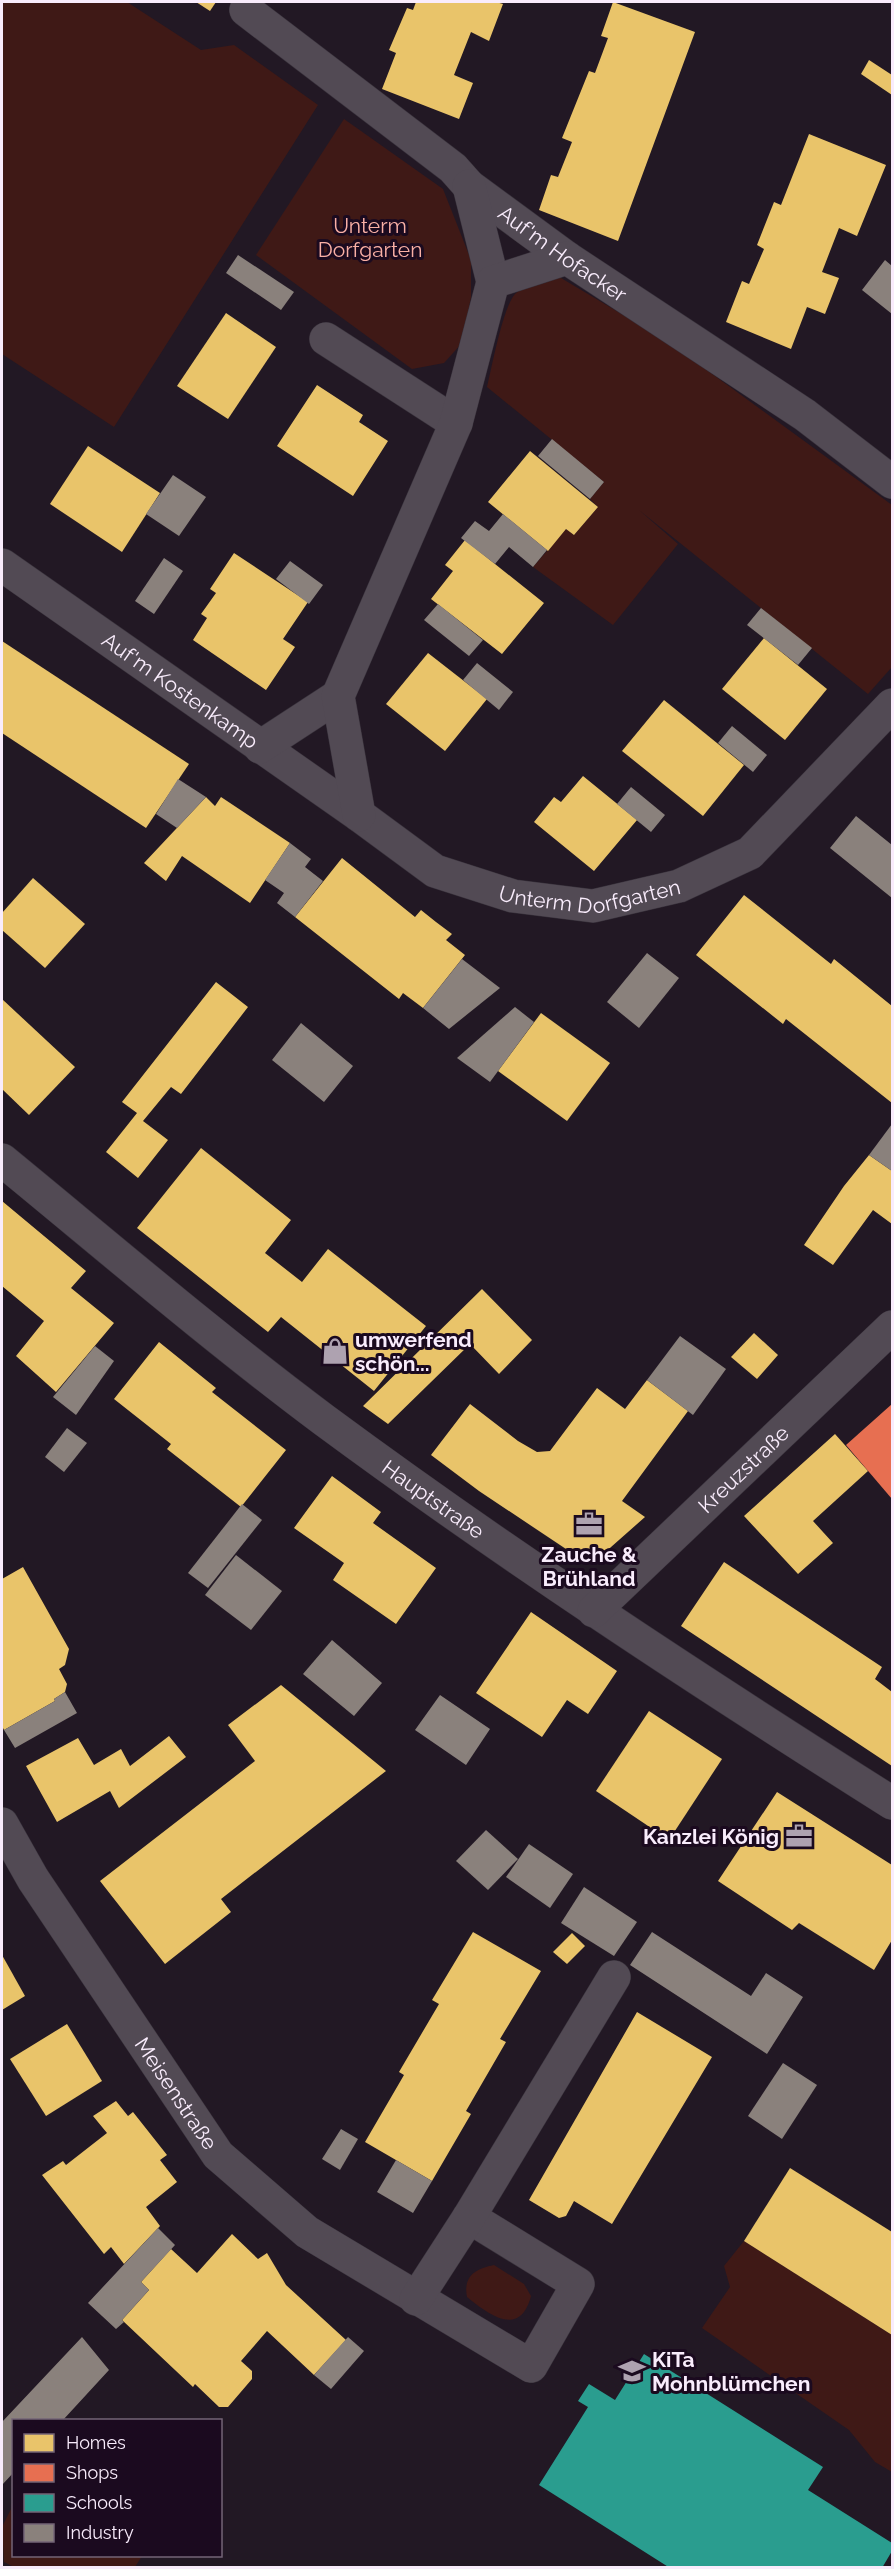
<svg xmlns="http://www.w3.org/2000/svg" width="894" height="2569" font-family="Raleway,sans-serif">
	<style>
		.green { fill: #3f1916 }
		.homes { fill: #e9c46a }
		.shops { fill: #e76f51 }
		.schools { fill: #2a9d8f }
		.industry { fill: #8a817c }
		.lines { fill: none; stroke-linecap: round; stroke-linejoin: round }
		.minor-casing { stroke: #39323c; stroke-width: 34 }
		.minor { stroke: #524a54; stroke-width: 33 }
		.labels { text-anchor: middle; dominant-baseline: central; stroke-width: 6; stroke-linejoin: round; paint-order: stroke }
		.park-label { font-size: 21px; fill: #fab0a5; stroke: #1b0a1f }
		.street-label { font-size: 21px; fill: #f9ecfc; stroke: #1b0a1f }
		.poi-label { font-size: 21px; font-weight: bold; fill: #f9ecfc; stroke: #1b0a1f; text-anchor: start }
	</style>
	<rect width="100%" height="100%" fill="#221824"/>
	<g class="green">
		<path d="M2 2H127L201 50 234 45 318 105 114 427 2 354Z"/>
		<path d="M344 119 443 189 471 260V297L462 343 444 363 412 369 256 255Z"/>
		<path d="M544 278H561L667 341 892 505V667L868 694 639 510 678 544 613 625 533 567 566 529 574 535 598 507 590 499 604 482 487 387C492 367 503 307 515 294 523 286 534 282 544 278Z"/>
		<path d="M744 2241 892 2335V2472L875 2462 849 2430 702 2328 730 2287 724 2266Z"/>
		<path d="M494 2265 524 2284 531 2296C520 2338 489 2315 467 2297 463 2276 475 2269 494 2265Z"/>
		<path d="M13 2505 14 2556H142L135 2567H14L4 2562 2 2527Z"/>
	</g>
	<g class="homes">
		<path d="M196 2H216L210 11Z"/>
		<path d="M416 2H496L503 4 489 41 471 32 454 75 473 83 459 119 382 89 396 53 389 50 407 8 413 10Z"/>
		<path d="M613 2 695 32 618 241 539 210 551 175 558 177 572 142 562 138 589 71 595 73 608 38 601 36Z"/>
		<path d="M869 60 892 75V95L861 74Z"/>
		<path d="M809 134 886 165 857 236 839 228 822 272 839 278 825 314 807 307 791 349 726 322 742 281 749 284 764 249 757 245 774 202 781 205Z"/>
		<path d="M226 313 276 347 228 419 177 386Z"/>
		<path d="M317 385 363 415 359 422 388 441 353 496 277 446Z"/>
		<path d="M88 446 160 493 122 552 50 504Z"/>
		<path d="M530 451 598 507 574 535 566 529 548 551 488 502Z"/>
		<path d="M465 540 544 603 502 654 431 599 453 571 445 565Z"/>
		<path d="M234 553 308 602 283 639 295 647 266 690 193 640 207 618 201 614 216 593 210 589Z"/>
		<path d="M764 638 827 689 785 740 722 689Z"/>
		<path d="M2 641 189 764 146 828 2 733Z"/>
		<path d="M428 653 487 699 445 751 386 704Z"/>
		<path d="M664 700 744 765 703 816 622 751Z"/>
		<path d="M583 776 637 820 594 871 534 822 554 797 561 802Z"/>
		<path d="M206 797 215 806 221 797 290 843 250 903 182 856 166 881 144 863Z"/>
		<path d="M342 858 415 917 421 910 436 922 452 934 446 940 465 955 423 1008 403 993 399 999 295 917Z"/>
		<path d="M33 878 85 924 45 968 2 930V913Z"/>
		<path d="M744 895 831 964 834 959 892 1006V1103L786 1019 783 1024 696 955Z"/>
		<path d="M216 982 248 1007 181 1094 171 1087 143 1121 168 1140 138 1178 106 1152 137 1113 122 1102Z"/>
		<path d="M2 999 75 1067 29 1115 2 1089Z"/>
		<path d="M541 1013 610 1063 567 1121 498 1071Z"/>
		<path d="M201 1148 291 1220 265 1253 302 1282 328 1249 426 1326 374 1391 281 1317 268 1332 137 1228Z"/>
		<path d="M869 1155 892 1171V1224L873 1210 833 1265 804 1245 844 1186Z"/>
		<path d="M2 1201 86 1271 71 1288 114 1323 56 1392 16 1356 44 1321 2 1286Z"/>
		<path d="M482 1289 532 1340 499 1374 470 1344 388 1424 363 1406Z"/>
		<path d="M754 1333 778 1355 757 1379 731 1357Z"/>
		<path d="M159 1342 216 1388 212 1392 286 1450 241 1507 167 1449 171 1444 114 1399Z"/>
		<path d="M647 1380 688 1411 622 1501 645 1517 602 1555 581 1559 479 1491 431 1455 470 1404 518 1441 537 1452 550 1451 597 1388 625 1409Z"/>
		<path d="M835 1434 868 1471 813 1521 833 1543 798 1574 744 1516Z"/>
		<path d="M332 1476 381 1512 373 1523 436 1568 396 1624 333 1580 344 1563 294 1528Z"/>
		<path d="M724 1562 882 1667 875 1679 892 1692V1766L681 1626Z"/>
		<path d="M23 1567 69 1649 65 1665 59 1669 67 1684 65 1692 54 1699 55 1701 4 1730 2 1726V1579Z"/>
		<path d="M531 1612 617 1671 588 1714 567 1700 542 1737 476 1693Z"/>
		<path d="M281 1685 386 1771 221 1899 231 1912 165 1964 100 1881 255 1761 228 1725Z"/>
		<path d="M649 1711 722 1759 669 1840 596 1791Z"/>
		<path d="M169 1736 186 1757 119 1808 110 1791 57 1822 26 1766 78 1738 94 1765 121 1749 130 1766Z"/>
		<path d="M777 1792 892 1865V1940L874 1970 799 1923 792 1930 718 1881Z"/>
		<path d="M473 1932 541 1971 500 2039 506 2042 466 2111 471 2114 432 2181 365 2142 404 2075 399 2072 439 2004 432 2000Z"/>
		<path d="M572 1933 585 1946 567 1964 553 1952Z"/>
		<path d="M2 1955 25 1996 2 2010Z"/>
		<path d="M637 2012 712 2057 612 2224 574 2201 566 2216 559 2218 529 2200Z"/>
		<path d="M67 2024 102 2081 46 2116 10 2059Z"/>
		<path d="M116 2101 128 2116 133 2112 167 2155 160 2160 177 2182 146 2207 160 2226 124 2264 111 2247 104 2254 42 2175 63 2161 66 2165 107 2133 93 2116Z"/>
		<path d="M790 2168 892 2232V2335L744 2241Z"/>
		<path d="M232 2234 258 2259 267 2253 286 2285 346 2340 314 2375 267 2331 241 2361 252 2371V2379L228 2407H219L195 2384 193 2387 122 2320 149 2290 141 2282 171 2249 197 2273Z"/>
	</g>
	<path class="shops" d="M892 1404V1499L846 1445Z"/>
	<path class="schools" d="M644 2354 823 2467 808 2490 892 2543V2551L882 2568H670L539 2485 588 2407 578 2401 589 2384 615 2400Z"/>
	<g class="industry">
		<path d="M238 255 294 292 281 310 226 273Z"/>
		<path d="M885 260 892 266V314L862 290Z"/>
		<path d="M552 439 604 482 590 499 538 456Z"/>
		<path d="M173 475 206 497 179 536 146 514Z"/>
		<path d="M503 514 547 550 533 567 509 547 495 564 461 538 475 521 489 531Z"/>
		<path d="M164 558 183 571 154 614 135 601Z"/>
		<path d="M290 561 323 585 309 604 276 579Z"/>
		<path d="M438 604 483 640 469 656 424 620Z"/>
		<path d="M761 608 812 648 798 665 747 625Z"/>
		<path d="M477 663 513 692 499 710 463 680Z"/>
		<path d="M732 726 767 755 753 772 718 743Z"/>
		<path d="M178 779 206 797 177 828 156 814Z"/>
		<path d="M631 787 665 815 651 832 617 804Z"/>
		<path d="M856 816 892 845V898L830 848Z"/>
		<path d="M290 843 311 859 305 867 323 881 295 917 277 903 284 893 265 880Z"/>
		<path d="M647 953 679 978 639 1028 607 1002Z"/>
		<path d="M462 959 500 988 449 1029 423 1008Z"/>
		<path d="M515 1007 534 1022 490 1082 457 1058Z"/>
		<path d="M301 1023 353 1066 324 1102 272 1060Z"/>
		<path d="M892 1124V1171L869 1155Z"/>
		<path d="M680 1336 726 1369 693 1415 647 1380Z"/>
		<path d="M95 1346 114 1361 76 1415 53 1397Z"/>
		<path d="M67 1428 87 1443 64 1472 45 1457Z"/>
		<path d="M242 1504 262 1520 208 1588 188 1573Z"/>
		<path d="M236 1555 282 1591 251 1630 205 1595Z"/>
		<path d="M332 1640 382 1683 354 1716 303 1674Z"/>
		<path d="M65 1692 77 1713 15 1748 4 1730 55 1701 54 1699Z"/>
		<path d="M440 1695 490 1729 466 1765 415 1730Z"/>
		<path d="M486 1830 518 1859 488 1890 456 1861Z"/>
		<path d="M529 1844 573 1874 550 1908 506 1877Z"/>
		<path d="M584 1887 637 1922 614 1956 561 1923Z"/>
		<path d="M652 1932 751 1996 766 1973 803 1997 767 2054 630 1965Z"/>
		<path d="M783 2063 817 2085 782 2139 748 2116Z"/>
		<path d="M341 2129 358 2139 340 2170 322 2159Z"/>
		<path d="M396 2160 432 2181 413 2213 377 2192Z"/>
		<path d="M158 2228 175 2245 141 2282 149 2290 122 2320 124 2322 116 2329 88 2303Z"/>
		<path d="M82 2337 109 2370 63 2420H14V2472L2 2485V2422Z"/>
		<path d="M348 2337 364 2351 331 2389 314 2375Z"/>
	</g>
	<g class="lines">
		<defs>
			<g id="minor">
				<path id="s1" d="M246 10 453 168 469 186 567 258 805 415 892 482"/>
				<path d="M469 186 493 282"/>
				<path d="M326 339 456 423"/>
				<path id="s2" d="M2 565 359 815 435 871 513 896 593 906 679 886 750 853 892 705"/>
				<path d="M260 747 338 696"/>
				<path d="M359 815 338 696 456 423 493 282 567 258"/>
				<path id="s3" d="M2 1160C108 1247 213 1337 324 1420 508 1556 699 1681 892 1803"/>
				<path id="s4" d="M594 1611 892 1327"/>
				<path id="s5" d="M2 1824 33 1879 218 2155 307 2232 531 2366 578 2284 469 2217"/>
				<path d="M416 2299 469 2217 614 1977"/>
			</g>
		</defs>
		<use href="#minor" class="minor-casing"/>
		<use href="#minor" class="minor"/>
	</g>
	<defs>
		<symbol id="shop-bare" viewBox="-9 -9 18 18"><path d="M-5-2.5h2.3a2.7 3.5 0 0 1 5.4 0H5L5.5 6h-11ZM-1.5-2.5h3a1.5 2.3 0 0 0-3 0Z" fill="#aea2b0" stroke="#1b0a1f" stroke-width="2.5" paint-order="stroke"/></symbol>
		<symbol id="office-bare" viewBox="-9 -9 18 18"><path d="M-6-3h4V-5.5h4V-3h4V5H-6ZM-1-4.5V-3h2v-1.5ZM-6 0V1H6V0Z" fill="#aea2b0" stroke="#1b0a1f" stroke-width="2.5" paint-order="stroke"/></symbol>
		<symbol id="school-bare" viewBox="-9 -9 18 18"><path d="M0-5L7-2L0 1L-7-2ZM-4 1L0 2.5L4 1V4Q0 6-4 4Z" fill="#aea2b0" stroke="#1b0a1f" stroke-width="2.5" paint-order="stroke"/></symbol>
	</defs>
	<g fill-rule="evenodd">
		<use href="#shop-bare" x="316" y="1332" width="38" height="38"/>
		<use href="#office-bare" x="570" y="1505" width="38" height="38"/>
		<use href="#office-bare" x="780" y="1817" width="38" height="38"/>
		<use href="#school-bare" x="613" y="2352" width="38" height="38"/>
	</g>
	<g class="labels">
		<g class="park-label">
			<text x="370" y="225">Unterm<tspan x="370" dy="24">Dorfgarten</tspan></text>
		</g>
		<g class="street-label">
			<text stroke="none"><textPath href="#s1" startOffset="400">Auf'm Hofacker</textPath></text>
			<text stroke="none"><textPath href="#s2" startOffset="218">Auf'm Kostenkamp</textPath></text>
			<text stroke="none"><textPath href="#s2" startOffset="690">Unterm Dorfgarten</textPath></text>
			<text stroke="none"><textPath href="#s4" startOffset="206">Kreuzstraße</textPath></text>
			<text stroke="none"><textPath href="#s3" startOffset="549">Hauptstraße</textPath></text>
			<text stroke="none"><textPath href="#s5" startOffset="321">Meisenstraße</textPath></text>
		</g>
		<g class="poi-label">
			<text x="355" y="1339">umwerfend<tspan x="355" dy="24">schön...</tspan></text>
			<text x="589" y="1554" text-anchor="middle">Zauche &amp;<tspan x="589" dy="24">Brühland</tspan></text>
			<text x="779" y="1836" text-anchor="end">Kanzlei König</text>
			<text x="652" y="2359">KiTa<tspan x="652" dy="24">Mohnblümchen</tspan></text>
		</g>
	</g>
	<rect width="894" height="2569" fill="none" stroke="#f9ecfc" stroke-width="6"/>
	<rect x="12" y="2419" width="210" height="138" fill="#1b0a1f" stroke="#746477" stroke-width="1.5"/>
	<rect x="24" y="2434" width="30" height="18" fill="#e9c46a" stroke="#746477" stroke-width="1.5"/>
	<text x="66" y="2449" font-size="18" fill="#f9ecfc">Homes</text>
	<rect x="24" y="2464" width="30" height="18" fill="#e76f51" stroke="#746477" stroke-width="1.5"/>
	<text x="66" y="2479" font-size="18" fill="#f9ecfc">Shops</text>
	<rect x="24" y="2494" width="30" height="18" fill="#2a9d8f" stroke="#746477" stroke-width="1.5"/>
	<text x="66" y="2509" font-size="18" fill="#f9ecfc">Schools</text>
	<rect x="24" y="2524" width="30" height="18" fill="#8a817c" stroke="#746477" stroke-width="1.5"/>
	<text x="66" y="2539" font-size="18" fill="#f9ecfc">Industry</text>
</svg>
